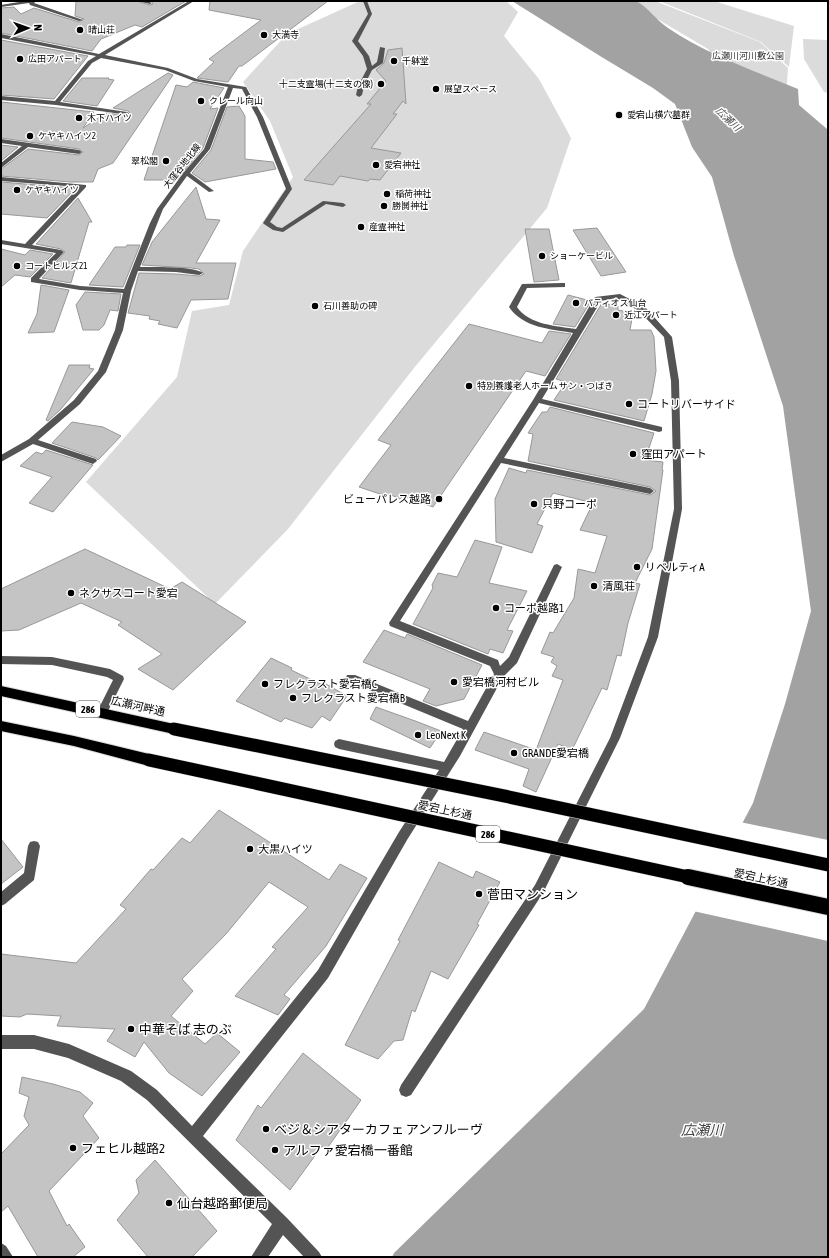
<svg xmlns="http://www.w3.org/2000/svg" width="829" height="1258" font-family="'Asap Condensed','Noto Sans JP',sans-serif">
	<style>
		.green { fill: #dbdbdb }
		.water { fill: #a2a2a2 }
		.pier { fill: #fff }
		.building { fill: #c4c4c4; stroke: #989898 }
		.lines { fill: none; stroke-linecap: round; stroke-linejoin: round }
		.highway-casing { stroke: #dbdbdb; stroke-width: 2 }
		.minor { fill: #545454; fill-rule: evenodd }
		.highway { fill: #000; fill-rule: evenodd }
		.highway-bridge-far1-casing { stroke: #dbdbdb; stroke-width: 14; stroke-linecap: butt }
		.highway-bridge-casing { stroke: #dbdbdb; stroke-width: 18; stroke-linecap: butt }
		.highway-bridge-far1 { stroke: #000; stroke-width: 13 }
		.highway-bridge { stroke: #000; stroke-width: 16 }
		.poi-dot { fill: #000; stroke: #fff; stroke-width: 1.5 }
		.labels { text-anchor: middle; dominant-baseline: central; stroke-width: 3; stroke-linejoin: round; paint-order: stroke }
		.far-poi-label { font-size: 9px; fill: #000; stroke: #fff; text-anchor: start }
		.far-park-label { font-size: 9px; fill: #323232; stroke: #fff }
		.far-street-label { font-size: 9px; fill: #000; stroke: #fff }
		.far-water-label { font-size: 10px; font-style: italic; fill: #434343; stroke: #fff }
		.shield { fill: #fff; stroke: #4c4c4c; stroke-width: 1 }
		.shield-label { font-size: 10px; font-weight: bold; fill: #000 }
		.poi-label { font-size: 11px; fill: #000; stroke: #fff; text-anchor: start }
		.street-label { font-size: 11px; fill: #000; stroke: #fff }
		.near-poi-label { font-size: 13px; fill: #000; stroke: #fff; text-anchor: start }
		.near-water-label { font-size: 14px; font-style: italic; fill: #434343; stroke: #fff }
	</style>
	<rect width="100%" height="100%" fill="#fff"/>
	<g class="green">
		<path d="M360 1H506L518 12 504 36 539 79 571 138 547 208 414 368 288 529 215 604 86 482 177 377 192 311 229 305 243 251 293 177 270 121 243 82 287 34Z"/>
		<path d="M627 1H655L760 42 788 68 786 98 717 61 708 49Z"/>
		<path d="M659 1H714L794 26 789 67 761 42Z"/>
		<path d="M803 39 828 40V93L824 92 804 59Z"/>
	</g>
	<path class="water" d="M512 1H636C649 8 656 20 668 28 708 55 755 71 798 89L799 105 827 129 828 1257H392L394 1253 644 1009 753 803 785 704 811 611 783 406 734 256 712 177 692 147 675 104 653 88 600 56Z"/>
	<path class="pier" d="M740 822 828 840V941L693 911Z"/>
	<g class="building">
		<path d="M76 1H136L150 5 153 4 151 1H186L142 27 135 25 101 39 92 51 1 33V8L14 7 21 14 34 8 79 22 84 19 75 16Z"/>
		<path d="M210 1H328L242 66H239L228 82 197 78 214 62 209 59 261 20 209 10Z"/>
		<path d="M1 40 88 56 54 99 1 95Z"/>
		<path d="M402 48 406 104 403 101 393 114H397L371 148 401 153 380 180 370 179 368 181 340 176 333 185 304 180 371 104H367L386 81 376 70 384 63 388 50Z"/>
		<path d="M168 73 173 75 113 163 98 169 93 182H70L1 176V169L28 149 79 155 83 152 79 149 1 138V102L94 112 83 128 106 113 130 116V113L128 111 113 108Z"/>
		<path d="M82 78H109L108 79 114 80 97 106 63 101Z"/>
		<path d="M193 82 224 88 210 109 218 108 203 148 177 180H144L176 85 187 87Z"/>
		<path d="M239 106 245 116V159L273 162 276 169 205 182 192 173 211 150 227 107Z"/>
		<path d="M1 145 18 147 1 161Z"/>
		<path d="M1 182 73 188 74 190 47 218 1 214Z"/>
		<path d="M196 187 206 219 220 220 196 263H236L228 299 191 300 177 328 158 324 160 321 149 319 150 316 128 313 139 273 176 274 199 276 204 274 199 269 191 268 142 265 152 242Z"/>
		<path d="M78 198 92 222H89L71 283 42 278 65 252 61 249 36 244Z"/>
		<path d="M597 228 626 272 601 276 573 230Z"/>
		<path d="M525 229H549L559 280 534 282Z"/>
		<path d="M127 245H140L123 287 89 285 115 247H126Z"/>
		<path d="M1 249 25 255 30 250 53 254 30 277 15 275 1 287Z"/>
		<path d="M41 285 69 290 54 332 28 333 37 314Z"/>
		<path d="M85 292 121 294 118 311 110 310 104 325 99 330H83L76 305Z"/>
		<path d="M568 295 591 301 575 327 553 324Z"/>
		<path d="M602 303 618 306V310L633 313 630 330H651L654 337 656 371 652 394 644 421 554 400 566 382 556 379Z"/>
		<path d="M469 324 542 343 549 331 571 334 545 376 526 371 433 507 403 496 400 499 389 494 386 496 359 487 391 445 378 440Z"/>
		<path d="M69 365H90L89 368 94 369 61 409 48 421 46 420Z"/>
		<path d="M550 407 654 433 645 460 663 462 662 470H663L652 549 635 583 640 584 628 623 621 656 617 655 607 690 602 688 572 750 558 744 536 792 523 786 529 769 475 750 484 732 536 750 563 680 552 676 557 666 551 662 554 657 541 653 550 632 553 633 574 598 578 569 595 573 607 536 580 530 593 503 553 493 537 524 543 526 532 553 496 542 495 499 509 468 526 473 527 470 650 495 656 491 650 487 528 461 533 434 528 433 542 412H547Z"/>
		<path d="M72 422 103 427 121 436 98 460 96 458 52 443Z"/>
		<path d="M46 450 93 465 53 512 29 503 52 477 20 466 36 452 42 454Z"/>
		<path d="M475 540 502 547 489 583 527 591 507 630 513 631 503 653 490 649 488 654 413 624 433 588 432 585 438 573 457 577Z"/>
		<path d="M85 549 170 589 182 582 246 622 173 690 138 669 162 654 118 625 122 622 81 603 19 630 1 631V589Z"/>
		<path d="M384 630 405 638 407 634 482 665 464 699 436 706 423 701 430 689 363 662Z"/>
		<path d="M271 658 292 668 291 670 325 686 326 684 347 696 330 721 322 716 312 728 285 718 281 722 236 701Z"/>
		<path d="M376 707 418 722 441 731 430 748 370 719Z"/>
		<path d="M219 810 329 880 340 864 367 878 326 946 284 995 290 999 278 1015 235 996 276 949 272 947 308 907 269 882 226 934 182 979 193 991 171 1016 205 1044 217 1033 240 1052 202 1096 169 1073 144 1042 135 1057 107 1041 115 1029 57 1026 61 1016 27 1014 20 1017 1 1016V954L76 963 126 909 120 905 151 869 153 870 182 838 190 843Z"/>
		<path d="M1 839 23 867 1 884Z"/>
		<path d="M439 862 473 878 476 871 500 882 477 924 479 925 448 979 431 971 415 1012 412 1010 403 1040 394 1041 378 1059 345 1045 400 941 398 940Z"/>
		<path d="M303 1053 361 1100 326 1150 322 1146 290 1190 236 1140 258 1105 261 1108Z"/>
		<path d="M22 1077 53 1084 80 1092 93 1103 83 1116 99 1138 49 1191 67 1226 69 1224 85 1247 73 1257H38L8 1206 1 1212V1154L29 1125 24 1116 29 1097 19 1093Z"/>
		<path d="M155 1160 217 1231 192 1257H148L117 1220 139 1193 136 1180Z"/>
	</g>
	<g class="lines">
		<defs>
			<g id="highway">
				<path d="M1 686 174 724 179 725 181 729 179 733 174 734 1 696Z"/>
				<path d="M1 721 74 736 149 754 154 756 156 760 154 764 149 766 74 746 1 731Z"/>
			</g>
		</defs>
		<use href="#highway" class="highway-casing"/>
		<g class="minor">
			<path d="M25 1H36L34 3 83 20 79 21 30 5 29 3 1 7V5Z"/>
			<path d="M137 1H147L152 3 150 4Z"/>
			<path d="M189 1H194L105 55 168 68 197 79 246 87 263 117 292 189 270 222 277 227 282 228 323 201 343 203 346 205 343 207 326 204 283 232 273 230 264 224 263 223 286 189 257 117 242 89 233 88 210 149 190 173 214 191 209 192 187 176 163 209 140 267C153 267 194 266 203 273L199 275 176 272 138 271 131 291 123 330 106 372 80 404 38 440 96 459 97 461 93 464 33 444 1 462V455L29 439 74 400 98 371 115 330 123 293 80 290 31 282V278L56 253 1 244V240L25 244 79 187 1 181V177L86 185V187L32 245 61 250 64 252 39 279 80 286 124 289 150 223 157 209 184 172 204 149 228 87 194 81 165 70 101 58 92 63 60 102 127 112 129 113V115L56 105 1 100V96L55 101 88 61 96 56 1 38V34L99 54Z"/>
			<path d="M363 1H367L372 14 358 41 369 56 372 66 377 62 380 47 385 48 383 63 372 70 364 86 362 95 359 97 356 95 358 86 367 69 363 56 352 41 368 14Z"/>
			<path d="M1 139 79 150 82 152 79 154 28 147 1 168V163L22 146 1 143Z"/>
			<path d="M562 283H565V287L527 288 517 307C529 325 557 326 576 329L595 297 620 294 645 307 672 337 679 381 682 509 658 637 620 738 543 893 411 1095 406 1097 401 1095 399 1090 401 1085 535 885 610 738 648 637 674 509 671 381 664 337 639 311 616 298 601 301 542 399 662 427V431L659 432 539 403 504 458 650 488 654 491 650 494 501 463 400 621 498 660 500 666 509 657 554 565 557 564 562 567 517 663 503 677 460 756 407 840 328 978 203 1136 287 1218 319 1252 322 1257H304L283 1235 268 1257H251L272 1224 147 1100 121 1081 68 1058 34 1049H1V1035H34L69 1044 131 1071 157 1090 192 1126 318 970 399 832 439 770 339 749 335 747 334 744 335 741 339 739 444 762 463 729 347 681 346 678 347 675H355L468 721 494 674 490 666 390 626 389 623 533 400 573 333C551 329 523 328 509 307L522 284Z"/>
			<path d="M1 656 52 657 110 669 123 676 124 679 106 715 102 716 98 715 97 712 113 680 107 677 52 665 1 664Z"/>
			<path d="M34 841 38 842 40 846 34 880 5 904 1 906V892L24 873 28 846 30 842Z"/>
			<path d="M1 1243 6 1246 13 1257H1Z"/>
		</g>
		<use href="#highway" class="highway"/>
		<defs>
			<g id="highway-bridge-far1">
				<path d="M174 729 509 797 828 865"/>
				<path d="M149 760 693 878"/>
			</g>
			<path id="highway-bridge" d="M688 877 828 907"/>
		</defs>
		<use href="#highway-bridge-far1" class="highway-bridge-far1-casing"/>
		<use href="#highway-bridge" class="highway-bridge-casing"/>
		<use href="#highway-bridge-far1" class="highway-bridge-far1"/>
		<use href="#highway-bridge" class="highway-bridge"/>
	</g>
	<g class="poi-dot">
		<circle cx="80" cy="30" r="4"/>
		<circle cx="264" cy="35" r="4"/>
		<circle cx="20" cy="59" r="4"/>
		<circle cx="394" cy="61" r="4"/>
		<circle cx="381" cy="84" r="4"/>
		<circle cx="436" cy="89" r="4"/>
		<circle cx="201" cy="101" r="4"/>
		<circle cx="619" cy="115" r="4"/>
		<circle cx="79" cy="118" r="4"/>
		<circle cx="30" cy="136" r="4"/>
		<circle cx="166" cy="161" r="4"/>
		<circle cx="376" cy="165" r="4"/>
		<circle cx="17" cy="190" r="4"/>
		<circle cx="387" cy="194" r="4"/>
		<circle cx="384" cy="206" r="4"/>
		<circle cx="361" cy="227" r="4"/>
		<circle cx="542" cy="256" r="4"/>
		<circle cx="17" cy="266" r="4"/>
		<circle cx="576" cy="303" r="4"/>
		<circle cx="315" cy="306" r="4"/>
		<circle cx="616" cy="315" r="4"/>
		<circle cx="469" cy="386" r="4"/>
		<circle cx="629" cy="404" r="4"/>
		<circle cx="633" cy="454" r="4"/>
		<circle cx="439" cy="499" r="4"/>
		<circle cx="534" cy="504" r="4"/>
		<circle cx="637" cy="567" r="4"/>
		<circle cx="594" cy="586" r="4"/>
		<circle cx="71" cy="593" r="4"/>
		<circle cx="496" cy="608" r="4"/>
		<circle cx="454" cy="682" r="4"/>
		<circle cx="265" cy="684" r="4"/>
		<circle cx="293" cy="698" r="4"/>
		<circle cx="418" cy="735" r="4"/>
		<circle cx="514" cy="753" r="4"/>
		<circle cx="250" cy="849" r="4"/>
		<circle cx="479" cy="894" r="4"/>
		<circle cx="131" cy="1029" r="4"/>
		<circle cx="266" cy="1129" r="4"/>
		<circle cx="73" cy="1148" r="4"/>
		<circle cx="275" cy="1150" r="4"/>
		<circle cx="169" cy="1203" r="4"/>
	</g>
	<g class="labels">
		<g class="far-poi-label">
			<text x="88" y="30">晴山荘</text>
			<text x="272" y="35">大満寺</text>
			<text x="28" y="59">広田アパート</text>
			<text x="402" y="61">千躰堂</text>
			<text x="373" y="84" text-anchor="end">十二支霊場(十二支の像)</text>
			<text x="444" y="89">展望スペース</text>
			<text x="209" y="101">クレール向山</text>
			<text x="627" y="115">愛宕山横穴墓群</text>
			<text x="87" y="118">木下ハイツ</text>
			<text x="38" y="136">ケヤキハイツ2</text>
			<text x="158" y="161" text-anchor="end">翠松閣</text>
			<text x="384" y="165">愛宕神社</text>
			<text x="25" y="190">ケヤキハイツ</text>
			<text x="395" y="194">稲荷神社</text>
			<text x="392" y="206">勝鬨神社</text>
			<text x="369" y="227">産霊神社</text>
			<text x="550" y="256">ショーケービル</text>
			<text x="25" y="266">コートヒルズ21</text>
			<text x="584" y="303">パティオス仙台</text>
			<text x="323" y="306">石川善助の碑</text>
			<text x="624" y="315">近江アパート</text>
			<text x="477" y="386">特別養護老人ホーム サン・つばき</text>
		</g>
		<g class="far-park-label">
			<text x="748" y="56">広瀬川河川敷公園</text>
		</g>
		<g class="far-street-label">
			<text transform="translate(182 166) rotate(-52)">大窪谷地北線</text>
		</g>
		<g class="far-water-label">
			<text transform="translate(728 119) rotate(43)">広瀬川</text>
		</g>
		<g class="shield">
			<rect x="76" y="701" width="24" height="16" rx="3"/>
			<rect x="476" y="826" width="24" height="16" rx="3"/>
		</g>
		<g class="shield-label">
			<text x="88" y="709">286</text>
			<text x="488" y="834">286</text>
		</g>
		<g class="poi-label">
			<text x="637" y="404">コートリバーサイド</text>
			<text x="641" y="454">窪田アパート</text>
			<text x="431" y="499" text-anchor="end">ビューパレス越路</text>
			<text x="542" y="504">只野コーポ</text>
			<text x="645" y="567">リベルティA</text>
			<text x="602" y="586">清風荘</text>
			<text x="79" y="593">ネクサスコート愛宕</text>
			<text x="504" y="608">コーポ越路1</text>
			<text x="462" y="682">愛宕橋河村ビル</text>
			<text x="273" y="684">フレクラスト愛宕橋C</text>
			<text x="301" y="698">フレクラスト愛宕橋B</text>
			<text x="426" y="735">LeoNext K</text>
			<text x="522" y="753">GRANDE愛宕橋</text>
			<text x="258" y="849">大黒ハイツ</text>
		</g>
		<g class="street-label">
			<text transform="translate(138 706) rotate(13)">広瀬河畔通</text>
			<text transform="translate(445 810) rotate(12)">愛宕上杉通</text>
			<text transform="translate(761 878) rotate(12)">愛宕上杉通</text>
		</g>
		<g class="near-poi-label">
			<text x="487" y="894">菅田マンション</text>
			<text x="139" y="1029">中華そば 志のぶ</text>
			<text x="274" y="1129">ベジ＆シアターカフェ アンフルーヴ</text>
			<text x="81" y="1148">フェヒル越路2</text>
			<text x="283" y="1150">アルファ愛宕橋一番館</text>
			<text x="177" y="1203">仙台越路郵便局</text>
		</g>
		<g class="near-water-label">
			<text x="702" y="1130">広瀬川</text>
		</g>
	</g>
	<rect width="829" height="1258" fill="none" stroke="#000000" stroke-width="4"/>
	<g transform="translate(28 28) rotate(88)" stroke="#ffffff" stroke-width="3" paint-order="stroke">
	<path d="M0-3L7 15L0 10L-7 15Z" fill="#000000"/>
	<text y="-6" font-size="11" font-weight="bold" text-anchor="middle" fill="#000000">N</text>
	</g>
</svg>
